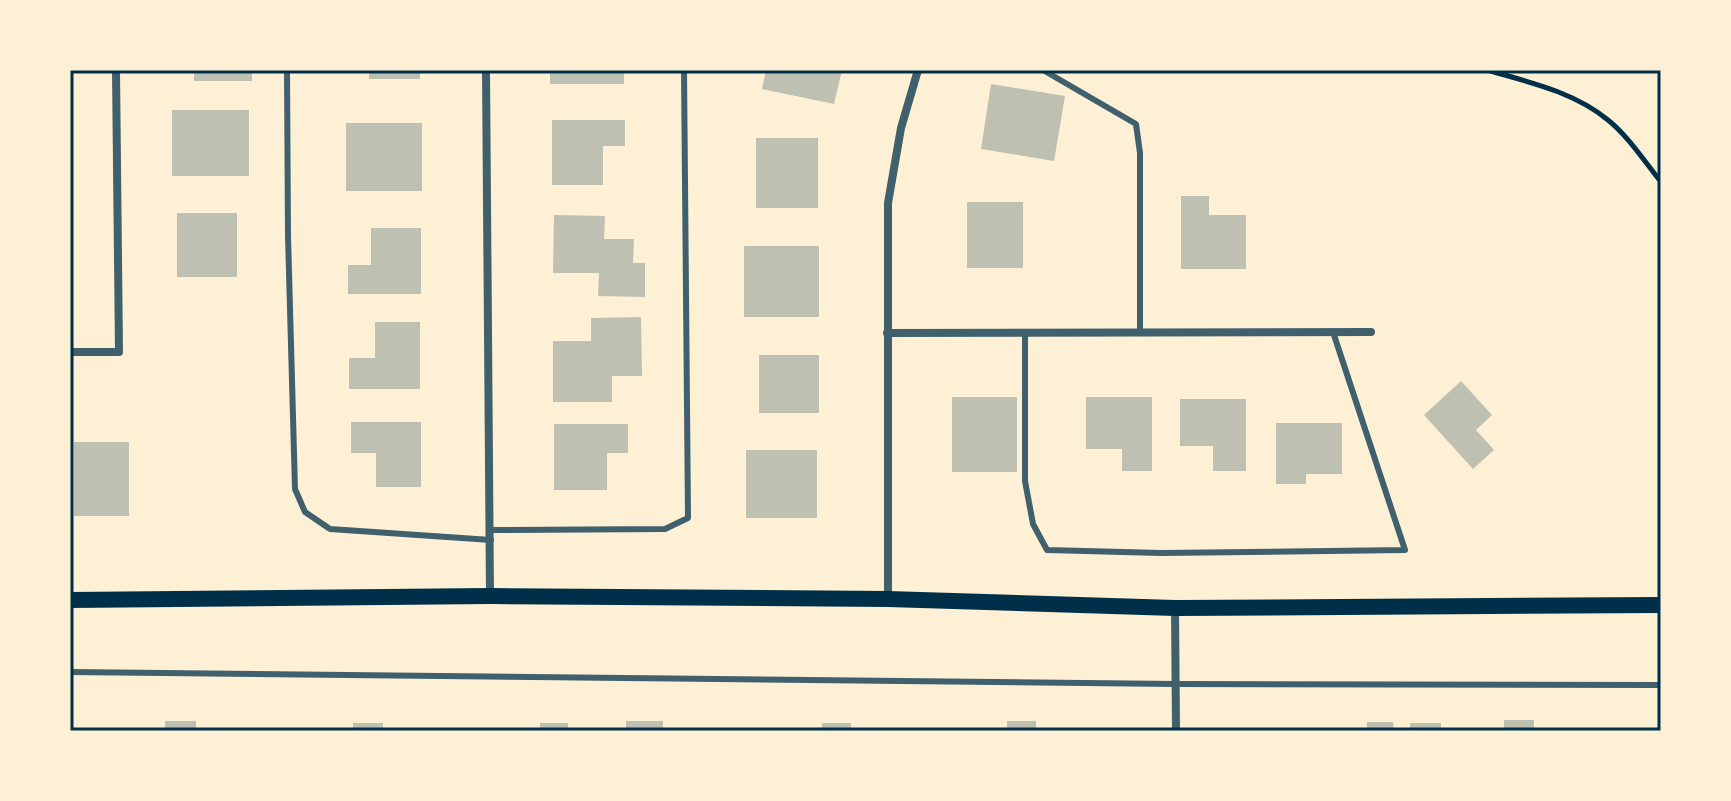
<svg xmlns="http://www.w3.org/2000/svg" width="1731" height="801" font-family="Barlow,sans-serif">
	<style>
		.building { fill: #bec0b2 }
		.lines { fill: none; stroke-linecap: round; stroke-linejoin: round }
		.path { stroke: #003049; stroke-width: 5 }
		.service { stroke: #3f606c; stroke-width: 6 }
		.minor { stroke: #3f606c; stroke-width: 8 }
		.secondary { stroke: #003049; stroke-width: 16 }
		.neatline { fill: none; stroke: #003049; stroke-width: 3 }
	</style>
	<rect width="100%" height="100%" fill="#fdf0d5"/>
	<g class="building">
		<rect x="194" y="70" width="58" height="11"/>
		<rect x="369" y="70" width="51" height="9"/>
		<rect x="550" y="70" width="74" height="14"/>
		<path d="M766 70H842L834 104 762 89Z"/>
		<path d="M991 84 1065 96 1054 161 981 149Z"/>
		<rect x="172" y="110" width="77" height="66"/>
		<path d="M552 120H625V146H603V185H552Z"/>
		<rect x="346" y="123" width="76" height="68"/>
		<rect x="756" y="138" width="62" height="70"/>
		<path d="M1181 196H1209V215H1246V269H1181Z"/>
		<rect x="967" y="202" width="56" height="66"/>
		<rect x="177" y="213" width="60" height="64"/>
		<path d="M554 215 605 216 604 239H634L633 263H645V297L598 296 599 273H553Z"/>
		<path d="M371 228H421V294H348V265H371Z"/>
		<rect x="744" y="246" width="75" height="71"/>
		<path d="M641 317 642 376H612V402H553V341H591V318Z"/>
		<path d="M375 322H420V389H349V358H375Z"/>
		<rect x="759" y="355" width="60" height="58"/>
		<path d="M1461 381 1492 415 1476 430 1494 450 1473 469 1424 415Z"/>
		<rect x="952" y="397" width="65" height="75"/>
		<path d="M1086 397H1152V471H1122V449H1086Z"/>
		<path d="M1180 399H1246V471H1213V446H1180Z"/>
		<path d="M351 422H421V487H376V453H351Z"/>
		<path d="M1276 423H1342V474H1306V484H1276Z"/>
		<path d="M554 424H628V453H607V490H554Z"/>
		<rect x="74" y="442" width="55" height="74"/>
		<rect x="746" y="450" width="71" height="68"/>
		<rect x="1504" y="720" width="30" height="11"/>
		<rect x="165" y="721" width="31" height="10"/>
		<rect x="626" y="721" width="37" height="10"/>
		<rect x="1007" y="721" width="29" height="10"/>
		<path d="M1367 722H1393L1394 731H1367Z"/>
		<rect x="353" y="723" width="30" height="8"/>
		<rect x="540" y="723" width="28" height="8"/>
		<rect x="822" y="723" width="29" height="8"/>
		<rect x="1410" y="723" width="31" height="8"/>
	</g>
	<g class="lines">
		<path class="path" d="M1487 70C1529 82 1574 92 1608 120 1628 136 1645 162 1661 182"/>
		<g class="service">
			<path d="M287 70 288 236 295 489 305 512 330 529 491 540"/>
			<path d="M1043 70 1136 124 1140 153V332"/>
			<path d="M1025 333V481L1033 524 1047 550 1161 553 1405 550 1333 332"/>
			<path d="M490 530 665 529 688 518 684 70"/>
			<path d="M70 672 1175 684 1661 685"/>
		</g>
		<g class="minor">
			<path d="M486 70 490 596"/>
			<path d="M887 333 1371 332"/>
			<path d="M70 352H119L116 70"/>
			<path d="M888 599V203L901 128 918 70"/>
			<path d="M1175 608 1176 731"/>
		</g>
		<path class="secondary" d="M70 600 490 596 888 599 1175 608 1661 605"/>
	</g>
	<rect width="1731" height="801" fill="none" stroke="#fdf0d5" stroke-width="144"/>
	<rect x="72" y="72" width="1587" height="657" class="neatline"/>
</svg>
